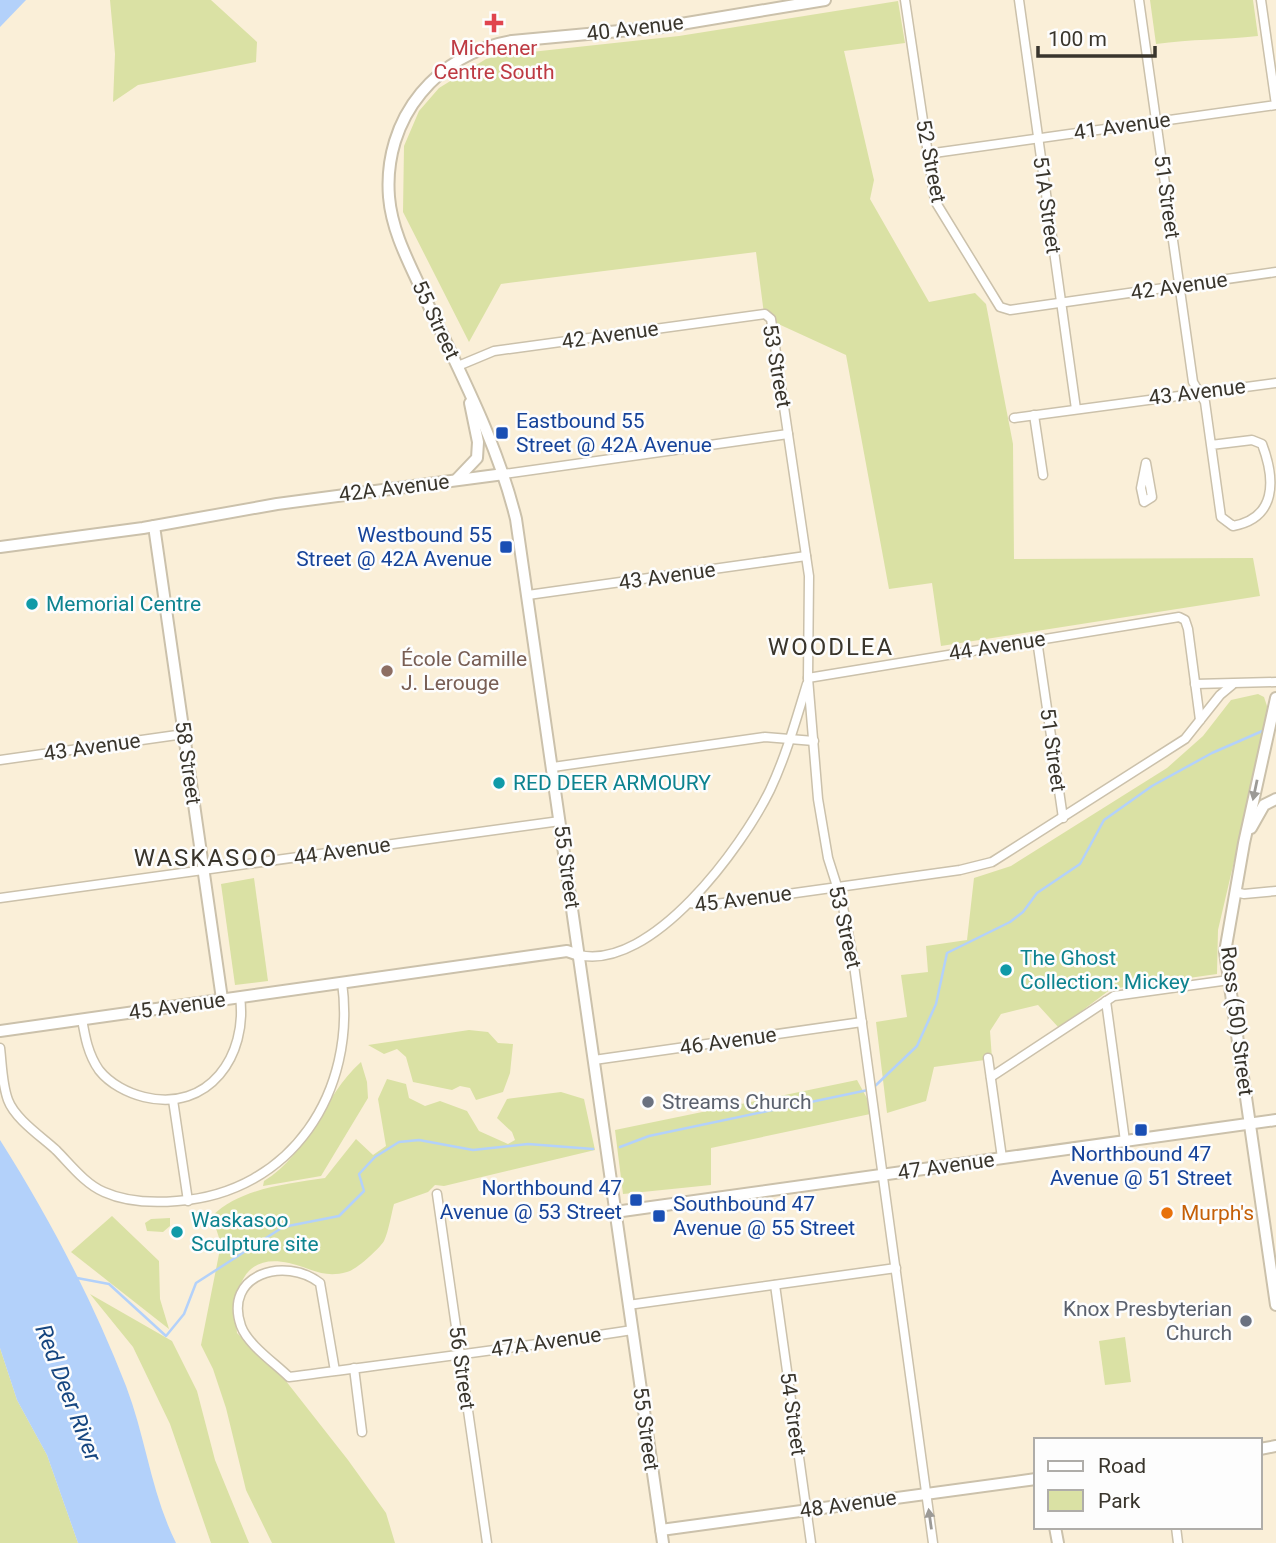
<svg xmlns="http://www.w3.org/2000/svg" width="1276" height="1543" font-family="Roboto,sans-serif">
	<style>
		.green { fill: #dae1a4 }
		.water { fill: #b3d1fa }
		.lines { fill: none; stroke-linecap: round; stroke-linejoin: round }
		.stream { stroke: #b3d1fa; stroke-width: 2.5 }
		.street-casing { stroke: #cbc1ab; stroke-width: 11 }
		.secondary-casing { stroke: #cbc1ab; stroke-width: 14 }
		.street { stroke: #fff; stroke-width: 8 }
		.secondary { stroke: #fff; stroke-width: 10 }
		.oneway { fill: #9c9a96 }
		.health-dot { fill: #e0444e; stroke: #fdfdfd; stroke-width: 2.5 }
		.transit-dot { fill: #1a4fb4; stroke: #fdfdfd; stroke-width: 2.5 }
		.culture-dot { fill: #0f9aa8; stroke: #fdfdfd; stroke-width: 2.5 }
		.education-dot { fill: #8d6e63; stroke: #fdfdfd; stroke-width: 2.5 }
		.worship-dot { fill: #6b7280; stroke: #fdfdfd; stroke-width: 2.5 }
		.food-dot { fill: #e8710a; stroke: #fdfdfd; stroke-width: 2.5 }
		.labels { text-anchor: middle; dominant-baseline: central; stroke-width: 5; stroke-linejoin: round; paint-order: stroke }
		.street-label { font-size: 21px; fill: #39352c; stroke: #fdfdfd }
		.health-label { font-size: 21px; fill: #be3a42; stroke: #fdfdfd }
		.transit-label { font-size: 21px; fill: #164399; stroke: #fdfdfd; text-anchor: start }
		.culture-label { font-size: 21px; fill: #0d838f; stroke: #fdfdfd; text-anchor: start }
		.education-label { font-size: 21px; fill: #785e54; stroke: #fdfdfd; text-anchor: start }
		.worship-label { font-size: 21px; fill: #5b616d; stroke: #fdfdfd; text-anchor: start }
		.food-label { font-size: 21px; fill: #c56008; stroke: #fdfdfd; text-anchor: start }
		.water-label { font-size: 23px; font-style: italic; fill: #164680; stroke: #fdfdfd }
		.quarter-label { font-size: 24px; letter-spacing: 2px; fill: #39352c; stroke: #fdfdfd }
	</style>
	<rect width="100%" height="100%" fill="#faefd8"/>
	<g class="green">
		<path d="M110 0H211L257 42 256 62 138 85 113 102 115 54Z"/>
		<path d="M1150 0H1253L1258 36C1223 40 1191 39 1156 44Z"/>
		<path d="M898 1 905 43 844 51 874 180 870 199 929 302 975 293 986 304 1013 444 1014 559 1253 558 1260 596 941 646 932 583 889 589 846 355 774 322 764 314 756 252 501 284 469 342 403 212 404 146 419 111 439 88 486 59 503 55 679 36Z"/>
		<path d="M1258 694 1264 697 1269 712 1218 930 1217 974 1111 989 1059 1028 1038 1005 1001 1014 990 1031 992 1059 934 1067 926 1101 887 1113 876 1022 907 1017 901 975 928 972 926 946 967 940 974 878 1011 866 1167 768 1203 736 1231 700Z"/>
		<path d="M254 878 268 981 235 985 221 884Z"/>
		<path d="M469 1030 488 1032 498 1043 513 1044 510 1073 503 1092 476 1100 470 1088 460 1086 452 1090 413 1082 406 1057 397 1049 384 1054 368 1045Z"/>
		<path d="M361 1062 367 1082 368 1098 321 1176 263 1186 264 1181C310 1153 322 1097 361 1062Z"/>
		<path d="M387 1079 406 1084 409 1098 425 1106 440 1101 467 1111 479 1131 508 1144 515 1140 512 1132 497 1118 507 1099 561 1092 584 1099 595 1150 444 1186 435 1185 428 1192 394 1204C391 1215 389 1230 384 1241 379 1249 356 1270 347 1272 322 1279 309 1267 289 1263 239 1252 233 1295 237 1333L282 1376 348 1460 386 1513 395 1543H272L246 1490 226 1408 213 1369 201 1345 221 1244 212 1216C241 1188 286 1184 325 1178L356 1139 373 1155 386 1146 378 1099Z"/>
		<path d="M857 1080 875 1113 711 1148V1185L623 1194 615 1130Z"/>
		<path d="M112 1216 159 1261 160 1299 169 1329 71 1252Z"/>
		<path d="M170 1218V1226L163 1232 147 1231 145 1223 151 1219Z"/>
		<path d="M90 1294 172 1341 197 1391 215 1460 249 1543H211L170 1424 133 1347Z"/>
		<path d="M1125 1337 1131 1382 1105 1385 1099 1341Z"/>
		<path d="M0 1348 17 1400 47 1455 78 1543H0Z"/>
	</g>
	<g class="water">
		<path d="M0 0H26L0 27Z"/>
		<path d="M0 1140C50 1219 92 1299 126 1386 146 1438 151 1493 176 1543H78L47 1455 17 1400 0 1348Z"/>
	</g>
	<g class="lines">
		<g class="stream">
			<path d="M874 1087 917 1046 936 1004 947 953 1010 922 1023 912 1037 893 1080 864 1104 820 1152 786 1212 753 1267 729"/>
			<path d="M620 1147 649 1136 868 1090"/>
			<path d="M77 1278 109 1284 166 1336 184 1314 196 1283 283 1227 339 1216 364 1191 359 1174 375 1157 399 1142 419 1140 473 1150 528 1144 593 1149"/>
		</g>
		<defs>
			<g id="street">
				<path d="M905 0 935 201 1000 307 1010 310 1276 272"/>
				<path d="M1019 0 1076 409"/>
				<path d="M1139 0 1193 382 1205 402 1221 517 1233 526C1276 518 1276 481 1262 444L1252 440 1211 445"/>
				<path d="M927 154 1276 105 1261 0"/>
				<path d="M458 366 494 351 765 314 771 319 809 576 808 678 818 799 828 858 842 902 853 958 933 1543"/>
				<path d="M1034 415 1043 475"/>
				<path d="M1014 418 1276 383"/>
				<path d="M1146 463 1152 497 1144 502 1141 488Z"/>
				<path d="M504 474 788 434"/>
				<path d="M528 595 806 556"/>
				<path d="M1037 640 1063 818"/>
				<path d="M808 678 1179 617 1185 620 1188 629 1200 720"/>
				<path d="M1195 684 1276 682"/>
				<path d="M0 760 184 734"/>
				<path d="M553 767 765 737 814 741"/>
				<path d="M1235 892 1244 894 1276 891"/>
				<path d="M0 898 560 821"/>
				<path d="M689 903 709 905 960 870 992 862 1185 739 1220 695 1232 685"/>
				<path d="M579 955C652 971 742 847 770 790 786 756 796 720 807 684"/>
				<path d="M1106 1001 1125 1141"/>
				<path d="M82 1019C85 1037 88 1054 99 1070 110 1084 128 1093 144 1097 209 1113 248 1055 240 997"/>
				<path d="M0 1048C2 1064 2 1084 8 1100 15 1119 42 1137 56 1150 70 1164 85 1184 104 1192 126 1202 153 1203 177 1201 292 1193 357 1091 342 982"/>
				<path d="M988 1058 1002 1158"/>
				<path d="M594 1060 862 1022"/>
				<path d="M991 1077 1114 996 1229 980"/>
				<path d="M173 1100 188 1201"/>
				<path d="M437 1194 487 1543"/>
				<path d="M775 1285 811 1543"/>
				<path d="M628 1305 896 1268"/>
				<path d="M354 1368 362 1432"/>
				<path d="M335 1371 320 1283C285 1256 223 1274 241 1326 248 1345 275 1363 289 1377 403 1362 518 1348 632 1330"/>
				<path d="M1176 1527 1178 1543"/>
			</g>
			<g id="secondary">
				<path d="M457 479 477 458 478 442 470 403"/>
				<path d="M154 526 222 999"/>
				<path d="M0 547 143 528 277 504 504 474"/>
				<path d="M1276 698 1244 843 1225 952 1276 1305"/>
				<path d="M1251 828 1264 805 1276 799"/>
				<path d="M0 1031 567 951 579 955"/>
				<path d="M615 1212 1276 1120"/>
				<path d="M1260 1449 1276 1446"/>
				<path d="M1055 1527 1058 1543"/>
				<path d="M661 1530 1036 1479"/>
				<path d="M663 1543 516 519C497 442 460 373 427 302 412 268 392 234 389 197 386 159 397 122 421 93 444 65 476 47 512 41L663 27 825 0"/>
			</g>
		</defs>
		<use href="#street" class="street-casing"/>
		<use href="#secondary" class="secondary-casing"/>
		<use href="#street" class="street"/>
		<use href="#secondary" class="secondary"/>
	</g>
	<defs><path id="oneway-solid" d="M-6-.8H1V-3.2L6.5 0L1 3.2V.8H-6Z" transform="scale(1.75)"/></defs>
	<g class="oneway">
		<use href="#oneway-solid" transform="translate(1255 790) rotate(102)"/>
		<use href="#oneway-solid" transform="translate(930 1519) rotate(-98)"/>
	</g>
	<path class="health-dot" d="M490.5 12.5h7v7h7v7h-7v7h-7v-7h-7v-7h7z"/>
	<g class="transit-dot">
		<rect x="495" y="426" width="14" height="14" rx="3.5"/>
		<rect x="499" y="540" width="14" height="14" rx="3.5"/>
		<rect x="1134" y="1123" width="14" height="14" rx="3.5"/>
		<rect x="629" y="1193" width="14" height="14" rx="3.5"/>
		<rect x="652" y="1209" width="14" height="14" rx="3.5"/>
	</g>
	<g class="culture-dot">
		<circle cx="32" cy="604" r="7"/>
		<circle cx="499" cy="783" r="7"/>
		<circle cx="1006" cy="970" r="7"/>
		<circle cx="177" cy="1232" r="7"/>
	</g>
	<circle class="education-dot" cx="387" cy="671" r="7"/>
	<g class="worship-dot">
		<circle cx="648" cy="1102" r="7"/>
		<circle cx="1246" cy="1321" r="7"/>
	</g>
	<circle class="food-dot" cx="1167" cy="1213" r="7"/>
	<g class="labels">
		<g class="street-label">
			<text transform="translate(635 28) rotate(-7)">40 Avenue</text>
			<text transform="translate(1122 126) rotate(-8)">41 Avenue</text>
			<text transform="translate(931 161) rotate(79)">52 Street</text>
			<text transform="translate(1167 197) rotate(82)">51 Street</text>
			<text transform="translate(1047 205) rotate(82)">51A Street</text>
			<text transform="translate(1179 286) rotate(-8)">42 Avenue</text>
			<text transform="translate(436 320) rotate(65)">55 Street</text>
			<text transform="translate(610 335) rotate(-8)">42 Avenue</text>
			<text transform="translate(777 366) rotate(80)">53 Street</text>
			<text transform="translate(1197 392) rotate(-7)">43 Avenue</text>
			<text transform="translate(394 488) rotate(-7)">42A Avenue</text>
			<text transform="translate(667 576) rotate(-8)">43 Avenue</text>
			<text transform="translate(997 646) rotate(-9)">44 Avenue</text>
			<text transform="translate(92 747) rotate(-8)">43 Avenue</text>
			<text transform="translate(1053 750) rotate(82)">51 Street</text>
			<text transform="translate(188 763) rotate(82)">58 Street</text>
			<text transform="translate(342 851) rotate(-8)">44 Avenue</text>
			<text transform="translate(567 867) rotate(82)">55 Street</text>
			<text transform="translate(743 899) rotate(-7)">45 Avenue</text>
			<text transform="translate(845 927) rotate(77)">53 Street</text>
			<text transform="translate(177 1006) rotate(-8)">45 Avenue</text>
			<text transform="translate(1237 1021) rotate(83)">Ross (50) Street</text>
			<text transform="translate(728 1041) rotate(-8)">46 Avenue</text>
			<text transform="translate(946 1166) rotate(-8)">47 Avenue</text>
			<text transform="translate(546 1342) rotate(-8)">47A Avenue</text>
			<text transform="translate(462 1368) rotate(82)">56 Street</text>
			<text transform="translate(793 1414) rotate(82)">54 Street</text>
			<text transform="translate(646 1429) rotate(82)">55 Street</text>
			<text transform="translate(848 1504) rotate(-8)">48 Avenue</text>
		</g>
		<g class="health-label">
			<text x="494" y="48">Michener<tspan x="494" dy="24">Centre South</tspan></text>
		</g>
		<g class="transit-label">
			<text x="516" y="421">Eastbound 55<tspan x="516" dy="24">Street @ 42A Avenue</tspan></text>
			<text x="492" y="535" text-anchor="end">Westbound 55<tspan x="492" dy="24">Street @ 42A Avenue</tspan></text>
			<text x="1141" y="1154" text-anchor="middle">Northbound 47<tspan x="1141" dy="24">Avenue @ 51 Street</tspan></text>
			<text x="622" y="1188" text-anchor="end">Northbound 47<tspan x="622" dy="24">Avenue @ 53 Street</tspan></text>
			<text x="673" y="1204">Southbound 47<tspan x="673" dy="24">Avenue @ 55 Street</tspan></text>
		</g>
		<g class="culture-label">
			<text x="46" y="604">Memorial Centre</text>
			<text x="513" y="783">RED DEER ARMOURY</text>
			<text x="1020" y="958">The Ghost<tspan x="1020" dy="24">Collection: Mickey</tspan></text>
			<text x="191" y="1220">Waskasoo<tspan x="191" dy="24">Sculpture site</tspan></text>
		</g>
		<g class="education-label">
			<text x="401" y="659">École Camille<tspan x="401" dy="24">J. Lerouge</tspan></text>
		</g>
		<g class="worship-label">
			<text x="662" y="1102">Streams Church</text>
			<text x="1232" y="1309" text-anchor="end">Knox Presbyterian<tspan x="1232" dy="24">Church</tspan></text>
		</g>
		<g class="food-label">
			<text x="1181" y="1213">Murph's</text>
		</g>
		<g class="water-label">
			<text transform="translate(68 1393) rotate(69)">Red Deer River</text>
		</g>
		<g class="quarter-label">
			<text x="831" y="647">WOODLEA</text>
			<text x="206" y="858">WASKASOO</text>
		</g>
	</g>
	<rect x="1034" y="1438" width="228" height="91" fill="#fdfdfd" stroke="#afada9" stroke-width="2"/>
	<rect x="1048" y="1461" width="35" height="10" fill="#ffffff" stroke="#afada9" stroke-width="2"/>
	<text x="1098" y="1473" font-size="21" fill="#39352c">Road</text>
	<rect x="1048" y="1490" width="35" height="21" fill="#dae1a4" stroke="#afada9" stroke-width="2"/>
	<text x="1098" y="1508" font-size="21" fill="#39352c">Park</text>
	<path d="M1038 46v10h117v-10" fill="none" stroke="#39352c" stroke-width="3.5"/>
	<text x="1048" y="46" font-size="21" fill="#39352c" stroke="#fdfdfd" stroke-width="5" paint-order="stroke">100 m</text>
</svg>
